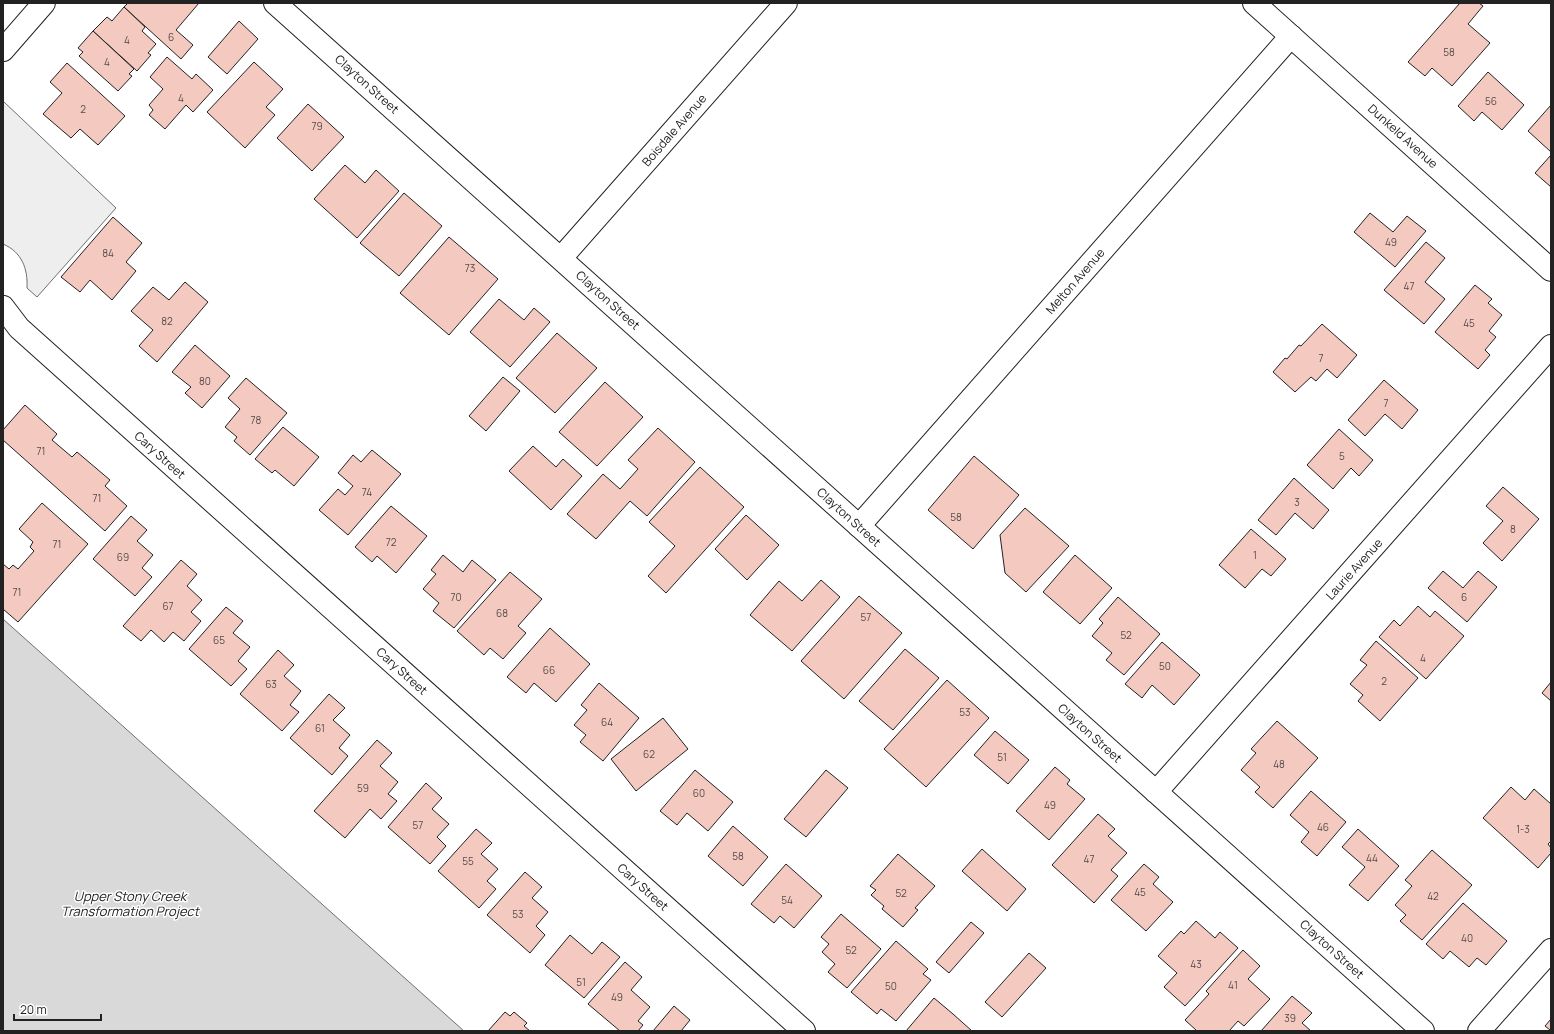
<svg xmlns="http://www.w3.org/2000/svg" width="1554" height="1034" font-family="Manrope,sans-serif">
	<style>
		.green { fill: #eee; stroke: #6f6f6f }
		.water { fill: #d9d9d9; stroke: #6f6f6f }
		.building { fill: #f3c9c0; stroke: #222 }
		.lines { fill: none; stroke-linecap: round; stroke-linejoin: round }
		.minor-casing { stroke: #222; stroke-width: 24 }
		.minor { stroke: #fff; stroke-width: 22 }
		.labels { text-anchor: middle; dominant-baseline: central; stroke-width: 3; stroke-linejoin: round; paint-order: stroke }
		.number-label { font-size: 10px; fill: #564c4a }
		.street-label { font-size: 12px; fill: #222; stroke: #fff }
		.water-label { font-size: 13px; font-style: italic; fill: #222; stroke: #fff }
	</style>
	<rect width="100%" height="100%" fill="#fff"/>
	<path class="green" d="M3 101 116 208 37 297 27 288C28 269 22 252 3 244Z"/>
	<path class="water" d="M3 619 464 1031H3Z"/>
	<g class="building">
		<path d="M128 3H199L176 30 193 45 181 59 124 7Z"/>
		<path d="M1460 3H1479L1483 6 1468 24 1490 43 1452 86 1432 68 1425 76 1408 62Z"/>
		<path d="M124 7 145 27 142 31 156 44 148 53 151 55 137 71 93 31 107 17 112 21Z"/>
		<path d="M239 21 258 39 227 74 208 57Z"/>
		<path d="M93 31 134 69 129 74 132 76 118 91 79 56 83 52 78 48Z"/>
		<path d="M167 57 192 79 196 74 213 90 193 112 186 105 165 129 149 115 153 110 149 105 163 89 150 77Z"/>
		<path d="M254 62 283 89 266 107 275 115 245 148 207 112Z"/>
		<path d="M67 63 125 116 98 145 80 129 71 138 43 114 62 93 50 82Z"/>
		<path d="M1488 72 1524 105 1502 130 1482 112 1474 121 1458 106Z"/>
		<path d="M308 104 344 137 312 171 277 138Z"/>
		<path d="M1551 105V152L1528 131Z"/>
		<path d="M1551 155V187L1535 173Z"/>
		<path d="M345 165 365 183 376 170 399 191 357 238 314 199Z"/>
		<path d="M404 193 442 226 399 276 360 243Z"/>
		<path d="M1370 213 1393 232 1407 216 1426 231 1395 267 1354 232Z"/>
		<path d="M113 217 142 243 126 262 136 271 112 300 90 280 80 292 61 277Z"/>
		<path d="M449 237 498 279 449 335 400 293Z"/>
		<path d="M1426 242 1445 258 1425 282 1445 299 1424 324 1384 290Z"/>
		<path d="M185 282 208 302 157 362 139 346 153 330 131 311 153 287 169 300Z"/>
		<path d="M1475 285 1492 299 1488 303 1502 315 1489 331 1496 337 1485 350 1490 355 1478 369 1435 332Z"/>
		<path d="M499 299 524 320 534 308 550 322 510 367 470 332Z"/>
		<path d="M1322 324 1357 355 1337 378 1327 369 1316 381 1311 377 1295 392 1273 372 1285 358 1287 359 1299 345 1301 346Z"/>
		<path d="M557 333 597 368 555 413 516 378Z"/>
		<path d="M195 345 230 376 202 408 185 393 191 387 172 372Z"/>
		<path d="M503 377 520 391 486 431 469 416Z"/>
		<path d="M246 378 287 413 250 455 234 441 237 437 225 427 240 409 228 398Z"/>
		<path d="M1384 380 1418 410 1402 429 1385 414 1365 436 1348 420Z"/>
		<path d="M605 382 643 417 597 466 559 432Z"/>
		<path d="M25 405 57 434 52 440 72 457 77 452 110 480 105 486 127 506 105 531 3 440V430Z"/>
		<path d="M283 427 319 457 294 486 275 470 272 473 255 459Z"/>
		<path d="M658 428 695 462 647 516 630 501 596 539 567 514 603 474 620 489 638 469 628 460Z"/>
		<path d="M1339 429 1373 460 1359 476 1351 468 1333 489 1307 465Z"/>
		<path d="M533 446 556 467 563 459 582 476 551 510 509 471Z"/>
		<path d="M372 450 401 474 348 535 319 510 338 489 345 495 353 486 338 473 353 455 361 462Z"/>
		<path d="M974 456 1019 495 973 549 928 510Z"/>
		<path d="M700 467 744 507 666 593 648 576 675 546 649 522Z"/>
		<path d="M1294 478 1329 510 1313 529 1295 513 1276 535 1258 520Z"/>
		<path d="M1503 487 1539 519 1502 561 1483 543 1503 521 1486 506Z"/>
		<path d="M42 503 88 544 18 622 3 609V564L9 569 13 565 18 569 34 551 30 547 33 542 19 529Z"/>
		<path d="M391 506 427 536 396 573 377 556 372 562 355 547Z"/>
		<path d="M1025 508 1069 546 1026 592 1005 573 1000 535Z"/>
		<path d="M746 515 779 545 747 580 715 549Z"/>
		<path d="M131 516 147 530 137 541 153 555 142 568 152 577 135 596 93 559Z"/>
		<path d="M1251 529 1286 559 1271 576 1262 569 1245 588 1219 565Z"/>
		<path d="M443 555 463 572 472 560 496 580 454 628 433 611 439 603 423 589 436 574 431 570Z"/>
		<path d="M1075 555 1112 588 1080 624 1043 592Z"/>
		<path d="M181 560 197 574 187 586 202 600 191 612 201 621 184 641 173 632 164 642 151 630 141 641 123 626Z"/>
		<path d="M1443 571 1463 588 1478 571 1497 587 1467 622 1428 588Z"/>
		<path d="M510 572 542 599 518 626 526 633 503 659 490 648 484 655 457 631Z"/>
		<path d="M821 580 840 597 792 651 750 615 779 581 802 601Z"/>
		<path d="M859 596 902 633 844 699 801 661Z"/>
		<path d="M1118 597 1160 634 1124 675 1106 660 1112 653 1092 636 1103 623 1099 619Z"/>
		<path d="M1418 606 1430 617 1435 611 1464 636 1426 679 1379 637 1394 620 1400 626Z"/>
		<path d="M226 607 243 621 233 633 250 647 238 661 247 669 231 686 189 649Z"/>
		<path d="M550 628 590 664 556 702 534 683 526 693 507 677Z"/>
		<path d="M1376 641 1418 678 1380 721 1358 701 1363 695 1350 684 1367 665 1360 660Z"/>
		<path d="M1162 642 1200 675 1174 705 1152 685 1142 698 1125 684Z"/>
		<path d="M905 649 939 678 893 730 859 701Z"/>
		<path d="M278 650 294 665 284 676 301 691 290 705 299 712 282 731 240 694Z"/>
		<path d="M947 680 989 718 926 787 884 749Z"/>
		<path d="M1551 682V701L1542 693Z"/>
		<path d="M599 683 639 718 603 761 580 742 586 735 574 725 587 710 581 705Z"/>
		<path d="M329 694 345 708 333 720 350 735 339 748 348 756 332 775 290 738Z"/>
		<path d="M663 718 688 749 636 791 611 759Z"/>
		<path d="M1277 721 1318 758 1273 808 1255 792 1260 787 1241 770 1256 753 1251 749Z"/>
		<path d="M995 731 1029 760 1008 784 974 755Z"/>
		<path d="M377 740 392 753 380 766 398 782 388 794 397 801 381 819 370 809 345 838 314 811Z"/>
		<path d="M1055 767 1070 780 1067 784 1085 799 1049 840 1016 811Z"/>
		<path d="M695 770 733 802 708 831 687 813 677 825 660 811Z"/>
		<path d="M826 770 848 788 806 837 784 819Z"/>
		<path d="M426 783 442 798 432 809 449 824 437 837 446 846 430 864 388 827Z"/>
		<path d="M1511 787 1525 800 1534 789 1551 804V841L1548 844 1551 848V853L1538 868 1483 818Z"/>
		<path d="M1311 791 1346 822 1317 856 1301 842 1309 832 1290 815Z"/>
		<path d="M1098 814 1115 829 1108 836 1127 853 1111 870 1118 876 1094 903 1052 865Z"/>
		<path d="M733 826 768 857 743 886 708 856Z"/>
		<path d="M476 829 492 843 481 854 498 869 487 881 496 889 479 908 438 871Z"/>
		<path d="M1358 829 1399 866 1368 901 1349 885 1365 867 1342 847Z"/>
		<path d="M982 849 1026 889 1007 911 962 871Z"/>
		<path d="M1432 850 1472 885 1422 940 1400 921 1406 915 1395 905 1412 886 1405 880Z"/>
		<path d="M898 854 935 886 915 908 918 910 903 927 882 909 884 906 871 895 876 890 870 886Z"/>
		<path d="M786 864 822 896 794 928 780 916 774 923 751 904Z"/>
		<path d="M1144 864 1159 877 1153 884 1173 902 1146 931 1111 900Z"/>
		<path d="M525 872 542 887 532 898 548 912 536 926 545 935 530 953 487 915Z"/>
		<path d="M1463 903 1507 941 1486 965 1477 958 1469 967 1450 951 1443 959 1426 944Z"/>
		<path d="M841 914 881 949 847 988 828 972 835 964 822 952 829 944 821 937Z"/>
		<path d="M1196 921 1215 938 1220 932 1238 948 1185 1006 1164 987 1177 973 1158 956 1181 931 1184 934Z"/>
		<path d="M971 922 984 933 949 973 936 962Z"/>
		<path d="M570 935 592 954 602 942 620 957 584 998 545 965Z"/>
		<path d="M896 941 928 969 923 974 931 980 896 1021 881 1009 877 1014 851 992Z"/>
		<path d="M1243 950 1260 966 1248 979 1270 999 1244 1026 1238 1021 1229 1031H1197L1185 1020 1209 994 1206 991Z"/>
		<path d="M1029 953 1046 968 1002 1017 985 1002Z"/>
		<path d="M625 962 642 977 631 990 650 1007 638 1021 643 1025 638 1031H620L588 1004Z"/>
		<path d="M1292 996 1312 1013 1302 1023 1311 1031H1261Z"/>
		<path d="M934 998 953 1014 972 1031H906Z"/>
		<path d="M674 1006 690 1020 681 1031H653Z"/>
		<path d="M505 1012 510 1016 514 1012 527 1023 524 1026 530 1031H488Z"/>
		<path d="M1551 1019V1031H1549L1550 1030 1545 1026Z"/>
	</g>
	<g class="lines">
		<defs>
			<g id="minor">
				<path d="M275 3 1423 1031"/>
				<path d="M1254 3 1551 270"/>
				<path d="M3 50 44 3"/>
				<path d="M561 258 786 3"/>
				<path d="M3 307 19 328 804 1031"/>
				<path d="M859 526 1291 36"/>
				<path d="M1156 792 1551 346"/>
				<path d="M1479 1031 1551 950"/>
			</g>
		</defs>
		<use href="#minor" class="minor-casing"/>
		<use href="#minor" class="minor"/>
	</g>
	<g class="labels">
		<g class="number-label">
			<text x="171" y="37">6</text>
			<text x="127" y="40">4</text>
			<text x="1449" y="52">58</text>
			<text x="107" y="62">4</text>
			<text x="181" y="98">4</text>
			<text x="1491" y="101">56</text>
			<text x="83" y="109">2</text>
			<text x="317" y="126">79</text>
			<text x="1391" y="242">49</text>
			<text x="108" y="253">84</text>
			<text x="470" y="268">73</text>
			<text x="1409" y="286">47</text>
			<text x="167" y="321">82</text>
			<text x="1469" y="323">45</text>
			<text x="1321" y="358">7</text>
			<text x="205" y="381">80</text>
			<text x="1386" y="403">7</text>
			<text x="256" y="420">78</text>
			<text x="41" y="451">71</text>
			<text x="1342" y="456">5</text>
			<text x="367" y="492">74</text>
			<text x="97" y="498">71</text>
			<text x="1297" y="502">3</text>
			<text x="956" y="517">58</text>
			<text x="1513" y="529">8</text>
			<text x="391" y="542">72</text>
			<text x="57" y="544">71</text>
			<text x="1255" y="555">1</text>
			<text x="123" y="557">69</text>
			<text x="17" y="592">71</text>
			<text x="456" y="597">70</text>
			<text x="1464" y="597">6</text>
			<text x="168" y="606">67</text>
			<text x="502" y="613">68</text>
			<text x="866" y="617">57</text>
			<text x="1126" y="635">52</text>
			<text x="219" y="640">65</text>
			<text x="1423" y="658">4</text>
			<text x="1165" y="666">50</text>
			<text x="549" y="670">66</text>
			<text x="1384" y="681">2</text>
			<text x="271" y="684">63</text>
			<text x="965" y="712">53</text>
			<text x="607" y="722">64</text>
			<text x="320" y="728">61</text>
			<text x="649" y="754">62</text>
			<text x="1002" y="757">51</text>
			<text x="1279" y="764">48</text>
			<text x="363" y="788">59</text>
			<text x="699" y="793">60</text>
			<text x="1050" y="805">49</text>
			<text x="418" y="825">57</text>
			<text x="1323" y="827">46</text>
			<text x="1523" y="829">1-3</text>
			<text x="738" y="856">58</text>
			<text x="1372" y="858">44</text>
			<text x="1089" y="859">47</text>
			<text x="468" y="861">55</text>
			<text x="1140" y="892">45</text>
			<text x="901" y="893">52</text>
			<text x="1433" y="896">42</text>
			<text x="787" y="900">54</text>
			<text x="518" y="914">53</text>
			<text x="1467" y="938">40</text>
			<text x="851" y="950">52</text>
			<text x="1196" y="964">43</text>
			<text x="581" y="982">51</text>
			<text x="1233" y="985">41</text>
			<text x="891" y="986">50</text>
			<text x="617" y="997">49</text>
			<text x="1290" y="1018">39</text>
		</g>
		<g class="street-label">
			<text transform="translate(367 84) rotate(42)">Clayton Street</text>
			<text transform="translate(674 130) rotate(-49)">Boisdale Avenue</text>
			<text transform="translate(1403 136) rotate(42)">Dunkeld Avenue</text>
			<text transform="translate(1075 281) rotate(-49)">Melton Avenue</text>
			<text transform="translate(608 300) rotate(42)">Clayton Street</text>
			<text transform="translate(160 455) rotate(42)">Cary Street</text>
			<text transform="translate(849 517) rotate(42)">Clayton Street</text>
			<text transform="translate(1354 569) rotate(-48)">Laurie Avenue</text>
			<text transform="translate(402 671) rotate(42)">Cary Street</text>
			<text transform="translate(1090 733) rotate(42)">Clayton Street</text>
			<text transform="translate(643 887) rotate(42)">Cary Street</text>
			<text transform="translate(1332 949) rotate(42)">Clayton Street</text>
		</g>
		<g class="water-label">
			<text x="130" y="896">Upper Stony Creek<tspan x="130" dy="15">Transformation Project</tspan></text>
		</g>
	</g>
	<rect width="1554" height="1034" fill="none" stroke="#222222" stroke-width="8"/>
	<path d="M14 1014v6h87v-6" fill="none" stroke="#222222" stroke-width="2"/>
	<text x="20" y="1014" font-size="12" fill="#222222" stroke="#ffffff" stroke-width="3" paint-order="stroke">20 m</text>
</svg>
